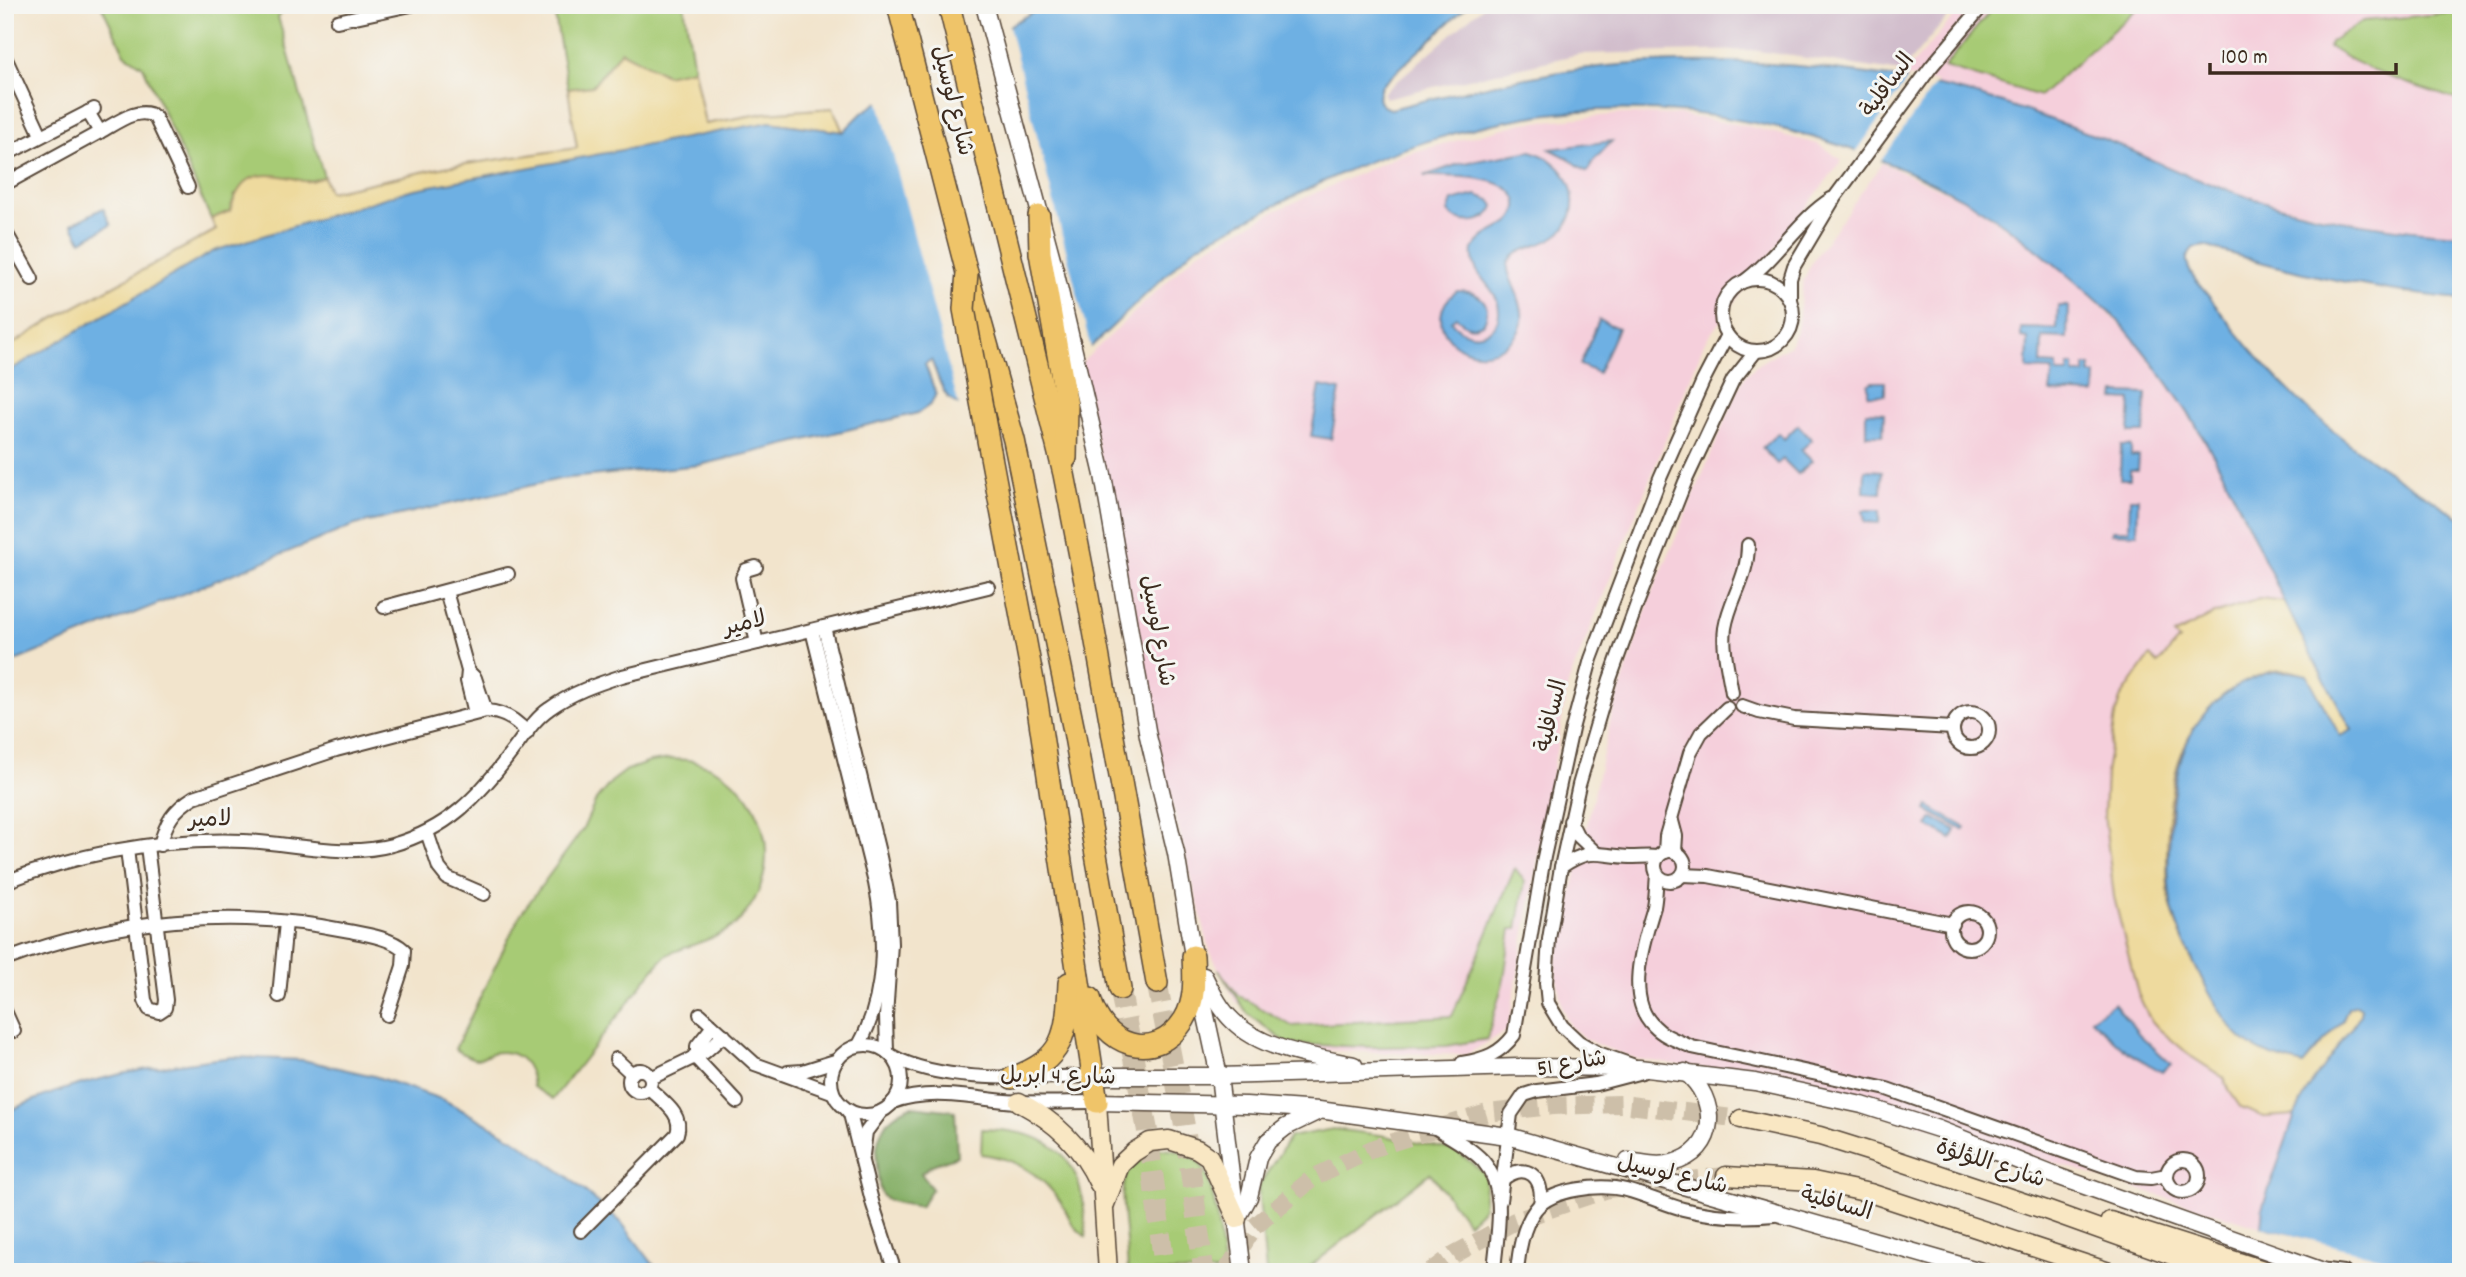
<svg xmlns="http://www.w3.org/2000/svg" width="2466" height="1277" font-family="Dekko,'Playpen Sans Arabic',sans-serif">
	<style>
		.built { fill: #f5cfdb }
		.industrial { fill: #d1bdcc }
		.green { fill: #a7cb74; stroke: #717a49; stroke-width: 2 }
		.forest { fill: #85af66; stroke: #606c42; stroke-width: 2 }
		.sand { fill: #eeda9e; stroke: #94825e; stroke-width: 2 }
		.water { fill: #6eb0e3; stroke: #546d80; stroke-width: 2 }
		.pier { fill: #f2e4cc }
		.lines { fill: none; stroke-linecap: round; stroke-linejoin: round }
		.secondary-tunnel { stroke: #cdbfa9; stroke-width: 18; stroke-dasharray: 18 9; stroke-linecap: butt }
		.trunk-tunnel { stroke: #cdbfa9; stroke-width: 21; stroke-dasharray: 21 10; stroke-linecap: butt }
		.minor-casing { stroke: #564638; stroke-width: 16 }
		.tertiary-casing { stroke: #564638; stroke-width: 19 }
		.secondary-casing { stroke: #564638; stroke-width: 21 }
		.trunk-casing { stroke: #564638; stroke-width: 24 }
		.minor { stroke: #fff; stroke-width: 12 }
		.tertiary { stroke: #fff; stroke-width: 16 }
		.secondary { stroke: #f9e7c3; stroke-width: 18 }
		.trunk { stroke: #efc469; stroke-width: 21 }
		.trunk-bridge-casing { stroke: #564638; stroke-width: 24; stroke-linecap: butt }
		.trunk-bridge { stroke: #efc469; stroke-width: 21 }
		.labels { text-anchor: middle; dominant-baseline: central; stroke-width: 6; stroke-linejoin: round; paint-order: stroke }
		.street-label { font-size: 23px; fill: #3b2a1e; stroke: #f6f6f2 }
	</style>
	<rect width="100%" height="100%" fill="#f6f6f2"/>
	<filter id="ink" filterUnits="userSpaceOnUse"><feTurbulence type="fractalNoise" baseFrequency=".0143" numOctaves="2"/><feDisplacementMap in="SourceGraphic" scale="14" xChannelSelector="R" yChannelSelector="G"/><feConvolveMatrix kernelMatrix="1 2 1 2 8 2 1 2 1" color-interpolation-filters="sRGB"/></filter>
	<filter id="wash" filterUnits="userSpaceOnUse"><feTurbulence type="fractalNoise" baseFrequency=".00686" numOctaves="4" result="noise"/><feDisplacementMap in="SourceGraphic" scale="28" xChannelSelector="R" yChannelSelector="G"/><feGaussianBlur stdDeviation="1.57" result="paint"/><feColorMatrix in="noise" values="0 0 0 0 0 0 0 0 0 0 0 0 0 0 0 0 0 1.4 0 .05"/><feComposite in="paint" operator="in"/></filter>
	<g filter="url(#wash)">
		<rect width="100%" height="100%" fill="#f2e4cc"/>
		<g class="built">
			<path d="M1964 5H2461V235L2423 233 2348 221 2270 203 2197 179 2056 121 1945 87 1900 79Z"/>
			<path d="M1623 114 1679 115 1747 126 1818 144 1842 160 1705 341 1568 684 1508 1030 1466 1055 1311 1050 1235 1001 1210 951 1161 760 1081 363 1198 252 1275 211 1398 156 1523 123Z"/>
			<path d="M1882 163 1970 203 2028 242 2081 286 2131 336 2179 400 2216 460 2291 617 2343 1020 2263 1206 2261 1227 1973 1138 1737 1073 1637 1059 1600 1046 1584 1038 1571 1027 1562 1008 1555 967 1611 718 1649 601 1739 388 1746 375 1758 364 1790 345 1797 332 1803 281 1813 260Z"/>
		</g>
		<path class="industrial" d="M1485 5H1958L1901 72 1752 50 1579 54 1385 98 1383 93Z"/>
		<g class="green">
			<path d="M101 5H287L278 17 324 177 306 182 292 178 235 195 230 211 211 219 143 66 125 54Z"/>
			<path d="M553 5H684L694 69 666 75 621 51 592 86 568 89Z"/>
			<path d="M1995 5H2141L2040 96 1944 67Z"/>
			<path d="M2461 12V101C2416 86 2368 73 2329 47L2330 42 2363 21Z"/>
			<path d="M670 759C678 760 688 759 696 762 766 781 789 867 740 920 726 935 703 941 684 948 678 951 669 952 665 957 651 970 640 988 628 1003 603 1035 578 1067 553 1099L533 1087C531 1063 518 1048 492 1053 487 1054 481 1059 476 1059 470 1059 461 1052 455 1049L520 915 583 829 596 800 611 782 627 770 650 762Z"/>
			<path d="M1515 868 1525 882 1517 929H1511L1504 979 1487 1039 1446 1046 1372 1047 1288 1044 1248 1014 1218 969 1238 995 1292 1026 1452 1016Z"/>
			<path d="M982 1129C1060 1131 1084 1160 1086 1237 1067 1222 1072 1219 1060 1201 1041 1174 1014 1158 981 1154Z"/>
			<path d="M1333 1129 1380 1135 1457 1151 1486 1175 1483 1208 1468 1223 1430 1173 1303 1272H1266L1258 1187 1290 1137Z"/>
			<path d="M1159 1149C1172 1149 1185 1152 1196 1160 1216 1174 1220 1246 1224 1272H1128C1127 1255 1126 1238 1124 1221 1121 1182 1119 1168 1159 1149Z"/>
		</g>
		<path class="forest" d="M912 1106 955 1111 957 1156 932 1165 921 1173 932 1189 920 1207C910 1204 890 1204 883 1196 879 1192 879 1182 878 1176 873 1143 879 1118 912 1106Z"/>
		<g class="sand">
			<path d="M621 51 666 75 694 69 705 124 765 113 833 108 843 132 770 122 5 373V349L51 320 216 230 211 219 230 211C240 176 256 170 292 178 297 179 302 182 308 181 313 181 319 178 324 177L329 192 445 167 577 148 568 89 593 86Z"/>
			<path d="M2259 599 2285 602 2352 731 2340 736 2307 675C2300 674 2293 670 2286 670 2254 668 2206 706 2191 733 2186 743 2180 756 2177 767 2168 800 2163 874 2171 906 2183 952 2213 1001 2241 1038L2343 1020 2348 1008 2356 1005 2361 1007V1014L2308 1089 2295 1115 2264 1117 2241 1108 2230 1092 2224 1078 2192 1057 2159 1029 2150 1019 2138 994 2114 897 2104 814 2106 773 2115 716 2120 699 2150 656 2158 664 2179 640 2174 635 2214 614Z"/>
		</g>
		<g class="water">
			<path d="M1045 5H1468L1381 86C1376 98 1377 106 1391 109 1453 93 1516 78 1580 69 1668 58 1757 60 1844 71 1895 77 1947 85 1996 101 2036 114 2077 128 2116 144 2143 155 2169 169 2197 179 2280 211 2372 230 2461 235V299C2374 291 2289 272 2205 246L2193 248C2189 253 2186 256 2187 262 2189 275 2202 288 2210 298 2251 353 2298 406 2354 447 2388 473 2425 495 2461 518V1272H2425L2261 1227 2263 1206 2295 1115 2308 1089 2361 1014V1008L2356 1005 2348 1008 2343 1020 2303 1065C2282 1059 2258 1054 2241 1038 2218 1017 2176 933 2171 902 2167 879 2168 857 2170 834 2173 773 2183 715 2241 684 2266 671 2280 668 2307 675L2340 736 2352 730C2331 691 2309 653 2290 613 2265 562 2243 510 2216 460 2193 417 2164 376 2133 338 2114 314 2088 292 2064 272 2034 247 2003 221 1969 202 1837 129 1678 93 1528 117 1466 127 1388 151 1331 178 1289 198 1247 220 1206 241L1192 250 1066 371 974 410C941 403 943 387 931 360L925 364 936 394 931 404 918 413 700 465 560 479 355 525 5 665V373L214 251 410 190 770 122 843 132 862 113 886 97Z"/>
			<path d="M1612 141 1594 160 1587 172 1568 158 1550 149Z"/>
			<path d="M1531 151C1548 156 1564 168 1570 185 1574 195 1574 206 1571 216 1559 250 1519 242 1509 262 1500 279 1549 321 1501 348 1463 369 1416 321 1457 291 1477 290 1494 302 1484 323 1471 330 1465 326 1456 317L1451 321C1463 340 1497 340 1499 313 1500 285 1469 279 1473 249 1485 230 1501 231 1512 219 1516 213 1519 206 1516 199 1507 174 1447 176 1424 176L1459 164Z"/>
			<path d="M1476 195 1490 200 1494 206C1488 225 1458 226 1448 212L1452 201Z"/>
			<path d="M103 208 111 225 81 241 72 224Z"/>
			<path d="M2058 306H2068L2067 338 2042 337 2041 364 2057 365V373H2068L2069 365H2074V374H2085V366H2091L2090 374 2096 375 2095 394 2050 392 2053 370 2027 369 2028 338 2021 337V328L2057 329Z"/>
			<path d="M1599 320 1618 328 1598 373 1580 365Z"/>
			<path d="M1872 382H1885V395H1868V385Z"/>
			<path d="M1320 386 1340 390 1331 439 1311 436Z"/>
			<path d="M2115 393 2146 394 2144 433H2129L2131 400 2114 399Z"/>
			<path d="M1866 412 1884 413 1883 435H1866Z"/>
			<path d="M1798 425 1812 440 1801 450 1812 461 1798 474 1783 459 1777 464 1762 448 1778 433 1784 439Z"/>
			<path d="M2121 446H2131V456H2139L2138 470H2130V479H2120Z"/>
			<path d="M1865 470 1882 471 1881 493 1864 492Z"/>
			<path d="M2130 498H2138L2137 534 2112 533V530H2129Z"/>
			<path d="M1863 510H1880L1879 523 1865 522Z"/>
			<path d="M1928 806 1965 827 1963 830 1926 810Z"/>
			<path d="M1933 818 1956 830 1952 839 1928 826Z"/>
			<path d="M2114 1003 2139 1034 2171 1064 2162 1072 2125 1050 2091 1019Z"/>
			<path d="M233 1057 303 1060 374 1076 444 1100 513 1138 566 1175 621 1222 659 1272H5V1113C76 1078 155 1066 233 1057Z"/>
		</g>
		<g class="pier">
			<path d="M1008 22 1092 352 1068 374 992 411 974 413 960 410 878 98Z"/>
			<path d="M1909 77 1937 82 1878 165 1854 155Z"/>
			<path d="M2261 1227 2379 1257 2425 1272H2413L2260 1230Z"/>
		</g>
	</g>
	<g filter="url(#ink)">
		<g class="lines">
			<g class="secondary-tunnel">
				<path d="M1226 1272 1254 1227 1313 1178 1374 1148 1431 1130 1487 1113 1553 1106 1622 1104 1741 1119"/>
				<path d="M1431 1272 1455 1254 1515 1221 1608 1189 1726 1176"/>
			</g>
			<g class="trunk-tunnel">
				<path d="M1157 983 1184 1123 1204 1272"/>
				<path d="M1120 989 1147 1128 1165 1272"/>
			</g>
			<defs>
				<g id="minor">
					<path d="M337 21 411 5"/>
					<path d="M5 57 41 135"/>
					<path d="M88 112 100 132C115 124 139 105 155 117L188 187"/>
					<path d="M5 155 94 109"/>
					<path d="M5 184 100 132"/>
					<path d="M5 231 32 279"/>
					<circle cx="1757" cy="315" r="36"/>
					<path d="M1746 280C1779 256 1798 220 1831 199"/>
					<path d="M1790 300V279L1794 266 1835 197 1931 67 1983 5"/>
					<path d="M756 567 746 570 742 578 757 643"/>
					<path d="M446 591 468 671 467 681 475 713"/>
					<path d="M384 607 508 574"/>
					<path d="M824 627 880 857 889 901 891 944 886 1016 887 1052"/>
					<path d="M812 630 875 883C886 936 886 996 859 1045"/>
					<path d="M468 671 475 678 486 711"/>
					<path d="M1732 693C1729 673 1722 649 1725 628 1730 598 1748 578 1748 545"/>
					<path d="M1742 706 1759 712 1794 719 1953 728"/>
					<circle cx="1971" cy="730" r="18"/>
					<path d="M1570 821 1577 835 1595 852"/>
					<path d="M1672 821 1676 836 1675 852"/>
					<path d="M427 832 439 868 447 878 484 894"/>
					<path d="M160 845C166 822 173 810 194 797L336 750 486 711C503 712 516 719 527 733"/>
					<path d="M127 849 145 1000 149 1009 159 1012 165 1008 166 1000 147 846"/>
					<circle cx="1670" cy="866" r="15"/>
					<path d="M1665 852 1666 836 1690 753 1701 733 1727 708"/>
					<path d="M1561 867C1592 846 1598 856 1630 857 1640 857 1649 856 1658 857"/>
					<path d="M1657 874C1656 885 1656 897 1654 907 1644 940 1624 998 1654 1026 1664 1037 1679 1041 1692 1047L1887 1089 2136 1177 2151 1178 2167 1175"/>
					<path d="M1682 875 1708 876 1953 924"/>
					<path d="M5 882C81 853 163 838 244 841 293 843 344 858 392 845 448 829 478 797 511 753 523 738 534 719 549 709 571 693 597 684 622 676L988 587"/>
					<circle cx="1969" cy="930" r="18"/>
					<path d="M5 960C114 919 234 907 349 931 365 934 392 938 404 950L403 966 387 1015"/>
					<path d="M279 996 286 922"/>
					<path d="M5 1011 14 1031"/>
					<path d="M700 1014 755 1064 832 1092"/>
					<circle cx="866" cy="1080" r="35"/>
					<path d="M697 1054V1046L713 1026"/>
					<path d="M694 1056 737 1102"/>
					<path d="M892 1056C944 1085 1035 1077 1094 1076"/>
					<path d="M616 1059 632 1074"/>
					<path d="M1462 1063C1485 1059 1500 1054 1514 1035L1544 857 1572 729 1591 659 1660 478 1703 381 1727 335"/>
					<path d="M1632 1065 1598 1053 1579 1042 1562 1026 1548 1003 1546 983 1549 939 1561 867 1579 785 1610 679 1638 601 1685 482 1733 380 1756 351"/>
					<circle cx="640" cy="1081" r="11"/>
					<path d="M788 1072 803 1071 835 1061"/>
					<path d="M651 1078 705 1052 724 1035"/>
					<path d="M893 1102C932 1087 979 1100 1019 1102 1045 1103 1071 1102 1097 1102"/>
					<path d="M847 1110 850 1114 873 1205 895 1272"/>
					<path d="M1434 1127C1450 1137 1470 1147 1483 1161 1509 1191 1496 1236 1494 1272"/>
					<path d="M863 1155 866 1132 881 1112"/>
					<circle cx="2183" cy="1176" r="16"/>
					<path d="M1503 1179C1526 1161 1545 1177 1540 1204"/>
					<path d="M1500 1201 1511 1114 1524 1095 1537 1091 1596 1084 1642 1072"/>
					<path d="M581 1231 677 1134C684 1114 662 1101 649 1088"/>
					<path d="M2320 1269 2344 1272"/>
					<path d="M1517 1272C1519 1251 1522 1228 1535 1210 1551 1188 1602 1184 1626 1190 1646 1195 1664 1204 1683 1209 1714 1217 1743 1218 1774 1215"/>
				</g>
				<g id="tertiary">
					<path d="M984 5 1055 270 1103 475 1148 736 1176 853 1193 956 1219 1076 1243 1272"/>
					<path d="M1204 976C1212 992 1220 1009 1233 1021 1262 1050 1316 1057 1354 1065"/>
					<path d="M1094 1076H1219L1519 1067 1639 1068 1755 1082 1862 1105 1938 1129 2054 1175 2326 1272"/>
					<path d="M1097 1102 1246 1105 1319 1110 1508 1136 1984 1272"/>
					<path d="M1628 1161C1642 1163 1658 1167 1672 1163 1719 1151 1719 1099 1685 1072"/>
					<path d="M1237 1219 1249 1197 1258 1158 1268 1141 1286 1127 1319 1111"/>
				</g>
				<g id="secondary">
					<path d="M1019 1102C1056 1122 1081 1145 1099 1184"/>
					<path d="M1097 1102 1108 1272"/>
					<path d="M1741 1119 1820 1136 1884 1156 2046 1210 2219 1272"/>
					<path d="M1726 1176 1813 1181 1870 1193 2109 1272"/>
					<path d="M1105 1204 1120 1165 1134 1152 1150 1142 1169 1140 1197 1149 1209 1157 1237 1219"/>
					<path d="M2110 1221 2270 1272"/>
				</g>
				<g id="trunk">
					<path d="M898 5 967 273 1014 440 1074 731 1120 989"/>
					<path d="M949 5 1064 474 1088 597 1157 983"/>
					<path d="M1039 216 1040 253 1067 406 1066 458"/>
					<path d="M990 451 1037 702 1097 1102"/>
					<path d="M1090 998C1102 1046 1155 1065 1184 1020 1196 1001 1194 977 1193 956"/>
					<path d="M1012 1078C1065 1059 1067 1034 1069 983"/>
				</g>
			</defs>
			<use href="#minor" class="minor-casing"/>
			<use href="#tertiary" class="tertiary-casing"/>
			<use href="#secondary" class="secondary-casing"/>
			<use href="#trunk" class="trunk-casing"/>
			<use href="#minor" class="minor"/>
			<use href="#tertiary" class="tertiary"/>
			<use href="#secondary" class="secondary"/>
			<use href="#trunk" class="trunk"/>
			<defs>
				<path id="trunk-bridge" d="M967 273 964 309 990 451"/>
			</defs>
			<use href="#trunk-bridge" class="trunk-bridge-casing"/>
			<use href="#trunk-bridge" class="trunk-bridge"/>
		</g>
	</g>
	<g class="labels">
		<g class="street-label">
			<text transform="translate(1889 86) rotate(-53)">السافلية</text>
			<text transform="translate(951 101) rotate(76)">شارع لوسيل</text>
			<text transform="translate(745 625) rotate(-14)">لامير</text>
			<text transform="translate(1156 631) rotate(80)">شارع لوسيل</text>
			<text transform="translate(1553 716) rotate(-76)">السافلية</text>
			<text transform="translate(210 821) rotate(-2)">لامير</text>
			<text transform="translate(1572 1065) rotate(-10)">شارع 51</text>
			<text transform="translate(1058 1078) rotate(1)">شارع 4 ابريل</text>
			<text transform="translate(1990 1165) rotate(18)">شارع اللؤلؤة</text>
			<text transform="translate(1672 1176) rotate(13)">شارع لوسيل</text>
			<text transform="translate(1836 1205) rotate(16)">السافلية</text>
		</g>
	</g>
	<rect width="2466" height="1277" fill="none" stroke="#f6f6f2" stroke-width="28"/>
	<path d="M2210 63v10h186v-10" fill="none" stroke="#3b2a1e" stroke-width="3.5"/>
	<text x="2221" y="63" font-size="21" fill="#3b2a1e" stroke="#f6f6f2" stroke-width="5" paint-order="stroke">100 m</text>
</svg>
